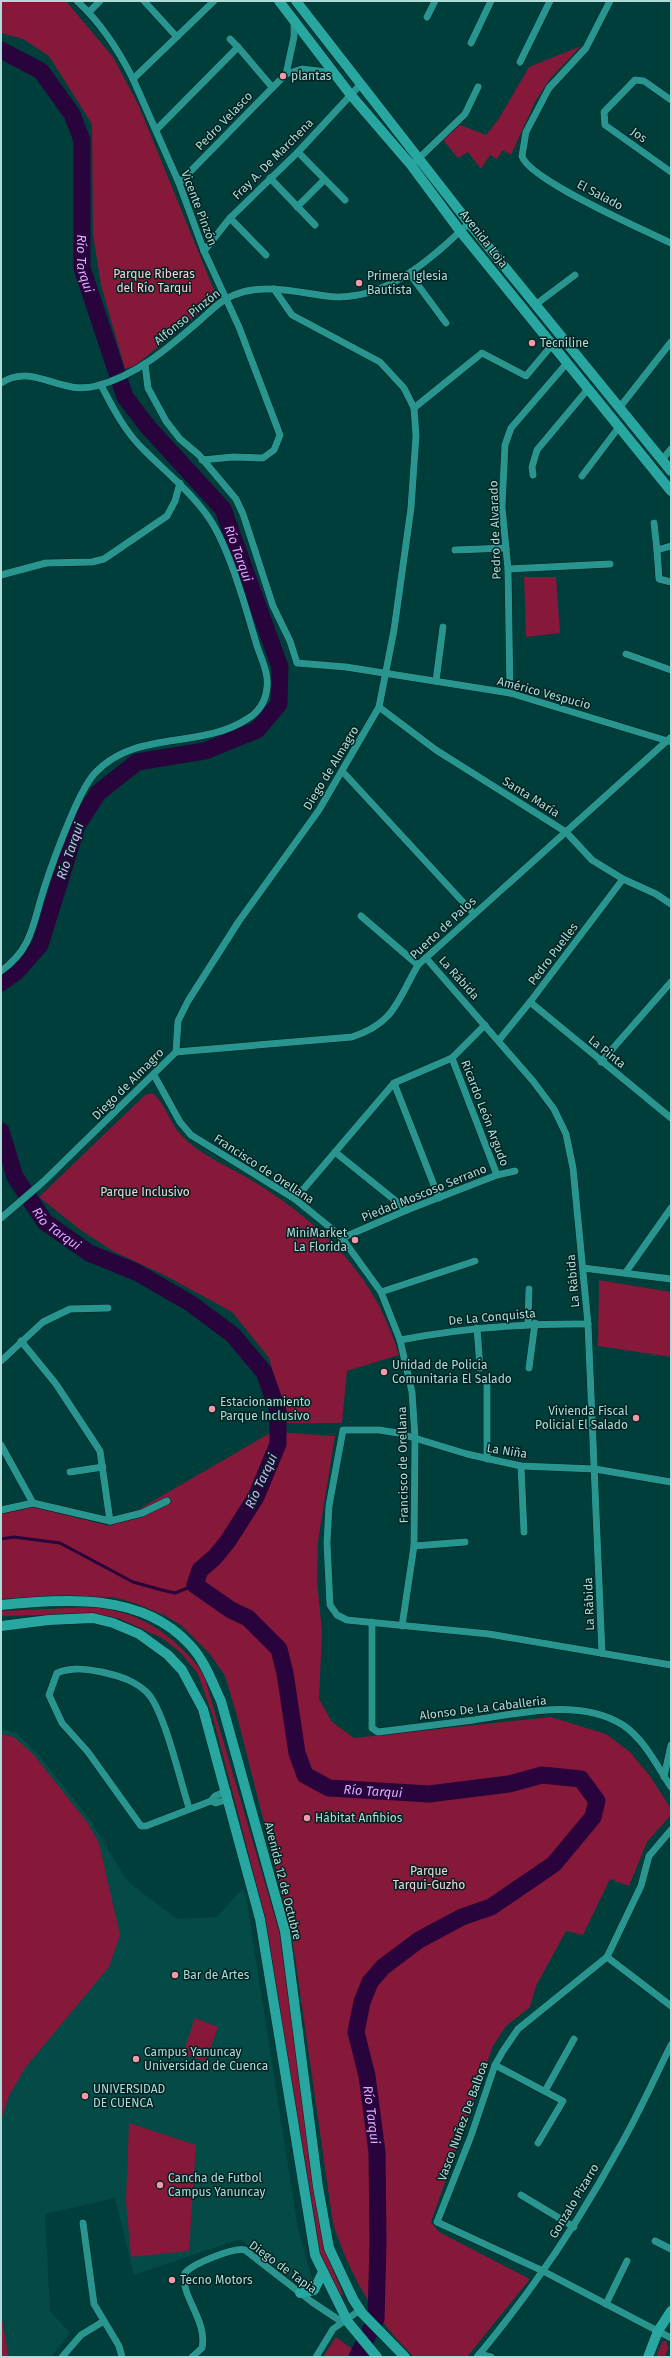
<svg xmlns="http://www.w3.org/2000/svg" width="672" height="2358" font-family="'Fira Sans',sans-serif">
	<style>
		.built { fill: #044a47 }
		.green { fill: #861839 }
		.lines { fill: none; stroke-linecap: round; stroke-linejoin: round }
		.stream { stroke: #28033c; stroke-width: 3 }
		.river { stroke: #28033c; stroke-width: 17 }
		.minor-casing { stroke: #022221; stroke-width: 8 }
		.major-casing { stroke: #022221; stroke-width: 11 }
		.minor { stroke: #28958f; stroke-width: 7 }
		.major { stroke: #27a7a0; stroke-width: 10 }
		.poi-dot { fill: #f39aa8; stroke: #022221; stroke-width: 1.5 }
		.labels { text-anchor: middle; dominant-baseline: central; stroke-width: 3; stroke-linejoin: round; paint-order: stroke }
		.poi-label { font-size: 12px; fill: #afdcd8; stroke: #022221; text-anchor: start }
		.street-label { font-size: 12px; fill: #afdcd8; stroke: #022221 }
		.park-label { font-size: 12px; fill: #f5d2d6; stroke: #022221 }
		.water-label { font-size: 13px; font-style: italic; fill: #dcaeff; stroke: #022221 }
	</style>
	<rect width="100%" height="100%" fill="#003e3c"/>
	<path class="built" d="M1 1729 15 1732 38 1754 90 1820 128 1882 177 1919 217 1917 243 1888 246 1897 298 2229 314 2286 307 2290 240 2239 134 2275 115 2198 45 2214 50 2311 70 2333 51 2357H1Z"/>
	<g class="green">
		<path d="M1 1H66L113 57 138 104 214 290 216 298 135 366 125 369 101 285 93 235 92 124 49 56 23 39 1 33Z"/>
		<path d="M581 46 549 80 535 102 511 155 503 150 497 159 490 155 481 169 468 152 458 158 443 140 458 124 486 135 498 120 529 67Z"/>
		<path d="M524 577H556L560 633 526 637Z"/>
		<path d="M153 1093C166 1105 170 1124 182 1136 200 1155 228 1166 251 1180 321 1223 375 1274 399 1355L347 1371 342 1423H287L269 1358 232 1312 166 1276 113 1251 82 1231 39 1197 145 1095Z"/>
		<path d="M599 1280 671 1292V1357L598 1346Z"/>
		<path d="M276 1432 335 1436 318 1541 317 1581 322 1632 319 1699 332 1722 354 1738 551 1717 606 1734 630 1752 650 1776 671 1809V1815L647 1842 629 1886 610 1879 583 1935 566 1931 536 1986 530 2007 506 2026 493 2046 431 2222 439 2232 530 2279 467 2357H414C374 2318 351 2277 333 2224L291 1929 237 1716 225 1676 210 1654 181 1625 164 1615 134 1603 113 1597 53 1596 1 1599V1514L33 1507 110 1526 270 1433Z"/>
		<path d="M93 1607C142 1612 173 1635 203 1672L279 1931 324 2249 343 2294 339 2296 319 2252 266 1921 213 1717 198 1674 181 1653 162 1638 118 1618 94 1614 1 1616V1611Z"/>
		<path d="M1 1734 14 1737 34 1755 87 1822 99 1843 120 1935 109 1967 25 2068 9 2096 1 2120Z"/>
		<path d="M195 2018 218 2027 206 2062 183 2054Z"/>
		<path d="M129 2123 196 2145 189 2251 131 2257 126 2201Z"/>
		<path d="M1 2313 8 2354 9 2357H1Z"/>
		<path d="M336 2337 363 2357H323Z"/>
		<path d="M666 2340 668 2348 665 2357H656L662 2342Z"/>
	</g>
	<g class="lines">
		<path class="stream" d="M1 1539 14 1537 60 1543 133 1582 162 1590 175 1593 195 1585"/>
		<g class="river">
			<path id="s1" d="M1 50 41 71 72 114 82 140V268L125 397 148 427 223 509 280 667 279 704 257 730 205 751 137 762 98 793 77 826 40 945 16 972 1 983"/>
			<path id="s2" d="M1 1131 15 1177 45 1222 89 1253 136 1272 190 1303 233 1335 264 1372 278 1411V1444L256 1497 228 1541 215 1557 200 1570 195 1585 231 1610 248 1618 279 1649 285 1673 297 1753 305 1775 329 1788 429 1794 509 1784 542 1775 581 1779 597 1801 593 1817 554 1864 491 1907 462 1917 419 1940 383 1967 370 1982 362 2002 356 2032 367 2076 377 2152 378 2242 376 2319 357 2357"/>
		</g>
		<defs>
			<g id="minor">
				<path d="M77 1C100 22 119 51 133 79L179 183 204 251 239 327 280 435 274 450 263 458 233 457 202 460"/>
				<path d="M144 1 177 37"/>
				<path d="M610 1 586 48 549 88 526 132 522 156C528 179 645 231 671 243"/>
				<path d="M89 12 100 1"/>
				<path d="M427 17 435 1"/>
				<path d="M230 39 238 47"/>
				<path d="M471 43 491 1"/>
				<path d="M520 62 550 1"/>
				<path d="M286 74 294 37V21"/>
				<path d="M133 79 214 1"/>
				<path d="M671 100 644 81 635 80 604 112 605 125 671 172"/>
				<path d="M156 130 238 47 272 87"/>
				<path d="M298 152 345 200"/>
				<path d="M416 161 465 114 478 87"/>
				<path d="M270 178 315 225"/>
				<path d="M179 183 286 74 302 69 335 73"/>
				<path d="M297 207 324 180"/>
				<path d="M230 218 266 255"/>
				<path d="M204 251 230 218 298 152 360 85"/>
				<path d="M409 273 446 323"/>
				<path d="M535 305 575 275"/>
				<path d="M145 364 148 388 166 421 180 439 199 455 236 499 243 514 273 606 290 641 297 663 346 667 510 693 671 742"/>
				<path d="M1 383C33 362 60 396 96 386 136 376 168 348 198 322 209 313 220 300 234 295 263 283 296 292 326 296 383 304 431 259 469 223"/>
				<path d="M620 407 671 342"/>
				<path d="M414 408 482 353 526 376 552 345"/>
				<path d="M662 460 671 449"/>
				<path d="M533 475 532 467 537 450 588 389"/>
				<path d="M582 476 619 427"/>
				<path d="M654 523 657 550"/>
				<path d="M671 546 657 550 659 579 671 582"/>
				<path d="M455 550 506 548"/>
				<path d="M508 569 610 564"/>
				<path d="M1 575 46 563 92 562 104 559 167 516 175 501 180 483"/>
				<path d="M626 654 671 670"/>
				<path d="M436 681 443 627"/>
				<path d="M510 693 508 569 502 507 505 445 511 428 567 363"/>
				<path d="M379 707 436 750 566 832 592 860 623 879 656 894 671 904"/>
				<path d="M343 772 474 914"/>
				<path d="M361 916 418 965"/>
				<path d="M426 958 533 1081 554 1109 566 1134 573 1168 588 1324 602 1653"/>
				<path d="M1 971C28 952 32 931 40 902 48 874 77 792 95 773 136 729 200 750 247 719 259 712 266 701 267 687 269 674 261 658 257 646 246 609 230 549 209 518 191 492 166 472 144 450 125 432 113 408 101 385"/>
				<path d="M530 1002 671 1118"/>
				<path d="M499 1040 530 1002 623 879"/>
				<path d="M176 1052 352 1037C395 1023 397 1001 418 965L670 738"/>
				<path d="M452 1058 497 1175"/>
				<path d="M601 1062 671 982"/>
				<path d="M154 1075 180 1122 191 1135 295 1199 332 1229 342 1238 381 1292 400 1340 412 1392 415 1437 414 1546 402 1626"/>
				<path d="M394 1083 439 1198"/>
				<path d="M335 1152 407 1210"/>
				<path d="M295 1199 394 1083 452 1058 485 1025"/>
				<path d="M1 1218 43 1182 176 1052 178 1021 188 1001 239 921 319 810 379 707 394 630 411 508 416 436 414 408 404 388 380 362 292 315 274 289"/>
				<path d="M342 1238 407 1210 497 1175 515 1171"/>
				<path d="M583 1268 671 1279"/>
				<path d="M626 1272 671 1208"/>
				<path d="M381 1292 475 1261"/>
				<path d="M528 1323 529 1289"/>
				<path d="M477 1328 480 1368"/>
				<path d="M400 1340C464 1328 522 1323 588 1324"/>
				<path d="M21 1341 56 1384 100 1451 110 1521"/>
				<path d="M1 1361 43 1322 70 1309 108 1308"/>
				<path d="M529 1368 535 1323"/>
				<path d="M487 1382V1459"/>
				<path d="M1 1445 33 1503"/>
				<path d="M521 1466 524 1532"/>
				<path d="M70 1472 103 1467"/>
				<path d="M671 1482 595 1469 521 1466 467 1454 398 1433 379 1430H343L329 1506 327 1543 330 1605 337 1615 347 1620 489 1634 671 1665"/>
				<path d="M1 1510 33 1503 110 1521 142 1513 167 1501"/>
				<path d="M414 1546 465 1542"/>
				<path d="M372 1622V1728L378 1732C410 1728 442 1724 474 1720 521 1713 580 1698 623 1725 644 1739 657 1766 671 1787"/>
				<path d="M664 1777 671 1745"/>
				<path d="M211 1801 216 1803 228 1799"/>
				<path d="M189 1808C180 1780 166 1718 150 1696 138 1681 119 1676 102 1672 86 1669 73 1667 57 1673L49 1695 62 1723 88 1752 141 1826H146L211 1801 215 1796 227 1791"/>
				<path d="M671 1830 649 1856 641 1886 607 1957 518 2029 503 2051 495 2065 471 2136 437 2222 543 2271 671 2338"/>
				<path d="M607 1957 671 2006"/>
				<path d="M495 2065 563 2101 538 2143"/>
				<path d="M545 2091 574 2039"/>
				<path d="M521 2195 574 2227"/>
				<path d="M83 2223 94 2304 119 2346 122 2357"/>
				<path d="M655 2241 671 2249"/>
				<path d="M606 2304 627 2261"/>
				<path d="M479 2354 491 2357"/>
				<path d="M62 2357 81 2335 104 2321"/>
				<path d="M192 2357 202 2348C208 2320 179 2295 185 2273 192 2264 234 2247 245 2250L312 2302 342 2322"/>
				<path d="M316 2357 333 2329 360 2310"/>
				<path d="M477 2357C531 2292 579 2222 619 2148 638 2115 654 2079 671 2045"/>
			</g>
			<g id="major">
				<path d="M279 1 350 94 411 165 460 231 671 491"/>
				<path d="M296 1 469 223 671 471"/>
				<path d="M1 1605C66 1599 142 1592 190 1645 205 1661 212 1682 221 1701L285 1931 318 2187 329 2248 353 2299 362 2313 405 2357"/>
				<path d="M1 1626 49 1620 93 1618 113 1623 139 1634 168 1655 182 1670 203 1709 260 1919 315 2255 348 2322 377 2357"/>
				<path d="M300 2293 314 2290 322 2274"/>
				<path d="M648 2357 658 2331 671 2311"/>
			</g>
		</defs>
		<use href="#minor" class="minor-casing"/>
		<use href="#major" class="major-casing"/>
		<use href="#minor" class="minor"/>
		<use href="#major" class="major"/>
	</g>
	<g class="poi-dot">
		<circle cx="283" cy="76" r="4"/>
		<circle cx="359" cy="283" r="4"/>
		<circle cx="532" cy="343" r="4"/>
		<circle cx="355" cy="1240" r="4"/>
		<circle cx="384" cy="1372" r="4"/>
		<circle cx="212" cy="1409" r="4"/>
		<circle cx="636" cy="1418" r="4"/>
		<circle cx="307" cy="1818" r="4"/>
		<circle cx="175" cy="1975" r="4"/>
		<circle cx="136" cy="2059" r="4"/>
		<circle cx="85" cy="2096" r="4"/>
		<circle cx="160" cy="2185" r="4"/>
		<circle cx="172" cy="2280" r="4"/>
	</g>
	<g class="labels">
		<g class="poi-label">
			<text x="291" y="76">plantas</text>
			<text x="367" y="276">Primera Iglesia<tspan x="367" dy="14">Bautista</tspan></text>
			<text x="540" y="343">Tecniline</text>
			<text x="347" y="1233" text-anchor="end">MiniMarket<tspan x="347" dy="14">La Florida</tspan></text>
			<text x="392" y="1365">Unidad de Policía<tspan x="392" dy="14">Comunitaria El Salado</tspan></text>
			<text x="220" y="1402">Estacionamiento<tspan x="220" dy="14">Parque Inclusivo</tspan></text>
			<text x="628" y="1411" text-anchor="end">Vivienda Fiscal<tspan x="628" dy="14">Policial El Salado</tspan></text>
			<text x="315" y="1818">Hábitat Anfibios</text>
			<text x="183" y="1975">Bar de Artes</text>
			<text x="144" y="2052">Campus Yanuncay<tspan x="144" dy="14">Universidad de Cuenca</tspan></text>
			<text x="93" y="2089">UNIVERSIDAD<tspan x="93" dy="14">DE CUENCA</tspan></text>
			<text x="168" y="2178">Cancha de Futbol<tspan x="168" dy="14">Campus Yanuncay</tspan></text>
			<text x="180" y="2280">Tecno Motors</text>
		</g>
		<g class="street-label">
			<text transform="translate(224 121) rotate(-46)">Pedro Velasco</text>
			<text transform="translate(639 135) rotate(35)">Jos</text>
			<text transform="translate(273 159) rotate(-45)">Fray A. De Marchena</text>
			<text transform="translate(600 195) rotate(28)">El Salado</text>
			<text transform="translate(199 208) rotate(69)">Vicente Pinzón</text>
			<text transform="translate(484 239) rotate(52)">Avenida Loja</text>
			<text transform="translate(187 317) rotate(-39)">Alfonso Pinzón</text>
			<text transform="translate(495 530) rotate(-92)">Pedro de Alvarado</text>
			<text transform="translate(544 693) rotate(15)">Américo Vespucio</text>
			<text transform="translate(331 768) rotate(-59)">Diego de Almagro</text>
			<text transform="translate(531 797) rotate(32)">Santa María</text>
			<text transform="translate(443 928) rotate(-43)">Puerto de Palos</text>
			<text transform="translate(553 954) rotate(-53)">Pedro Puelles</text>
			<text transform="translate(459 978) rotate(48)">La Rábida</text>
			<text transform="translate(607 1052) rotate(39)">La Pinta</text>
			<text transform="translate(128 1084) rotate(-45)">Diego de Almagro</text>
			<text transform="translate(485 1113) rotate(69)">Ricardo León Argudo</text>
			<text transform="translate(264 1169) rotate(33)">Francisco de Orellana</text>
			<text transform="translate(424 1193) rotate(-22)">Piedad Moscoso Serrano</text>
			<text transform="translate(573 1281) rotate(-95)">La Rábida</text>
			<text transform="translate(492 1317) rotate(-5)">De La Conquista</text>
			<text transform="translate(507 1451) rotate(9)">La Niña</text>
			<text transform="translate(403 1465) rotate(-91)">Francisco de Orellana</text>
			<text transform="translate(589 1604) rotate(-92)">La Rábida</text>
			<text transform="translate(483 1708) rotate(-7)">Alonso De La Caballeria</text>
			<text transform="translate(283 1881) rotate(76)">Avenida 12 de Octubre</text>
			<text transform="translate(463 2121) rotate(-70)">Vasco Nuñez De Balboa</text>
			<text transform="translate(574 2201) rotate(-59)">Gonzalo Pizarro</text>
			<text transform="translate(283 2267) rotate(36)">Diego de Tapia</text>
		</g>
		<g class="park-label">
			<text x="154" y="274">Parque Riberas<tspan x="154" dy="14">del Río Tarqui</tspan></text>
			<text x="145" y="1192">Parque Inclusivo</text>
			<text x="429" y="1871">Parque<tspan x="429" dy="14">Tarqui-Guzho</tspan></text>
		</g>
		<g class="water-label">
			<text stroke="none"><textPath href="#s1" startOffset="250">Río Tarqui</textPath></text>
			<text stroke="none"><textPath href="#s1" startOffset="586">Río Tarqui</textPath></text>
			<text transform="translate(70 851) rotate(-71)">Río Tarqui</text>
			<text stroke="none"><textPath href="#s2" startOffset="115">Río Tarqui</textPath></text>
			<text transform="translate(261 1481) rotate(-65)">Río Tarqui</text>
			<text stroke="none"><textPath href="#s2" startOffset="918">Río Tarqui</textPath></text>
			<text stroke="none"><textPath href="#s2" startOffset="1590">Río Tarqui</textPath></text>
		</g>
	</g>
	<rect width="672" height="2358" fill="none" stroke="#afdcd8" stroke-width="4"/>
</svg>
